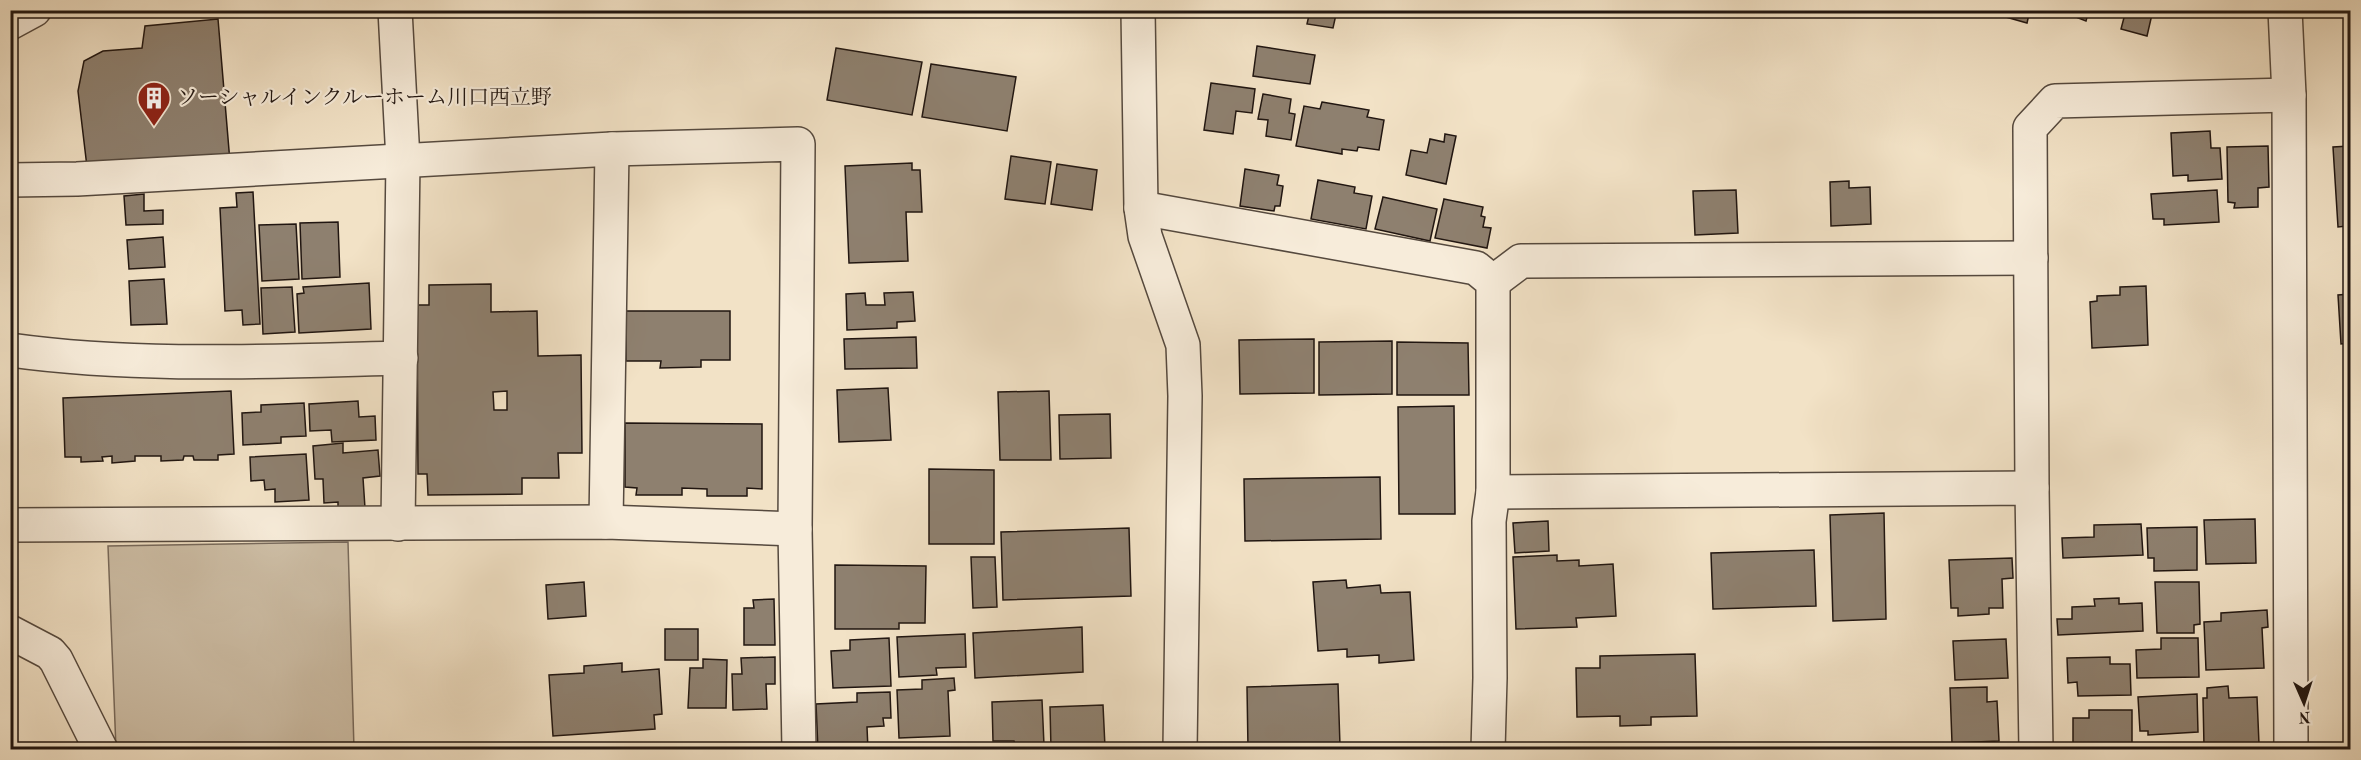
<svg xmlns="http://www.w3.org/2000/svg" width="2361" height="760" font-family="'Old Standard TT','Noto Serif JP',serif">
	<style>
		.green { fill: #cebfa7; stroke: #786a5c; stroke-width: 1.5 }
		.building { fill: #8e806f; stroke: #211611; stroke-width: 1.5; fill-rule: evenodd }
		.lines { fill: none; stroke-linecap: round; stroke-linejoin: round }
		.minor-casing { stroke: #55493e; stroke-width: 36 }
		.minor { stroke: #f7ecda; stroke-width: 33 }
		.labels { text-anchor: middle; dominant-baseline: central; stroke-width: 4.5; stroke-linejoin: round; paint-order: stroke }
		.poi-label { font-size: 21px; fill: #211611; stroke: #f7ecda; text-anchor: start }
	</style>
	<rect width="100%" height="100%" fill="#f2e2c6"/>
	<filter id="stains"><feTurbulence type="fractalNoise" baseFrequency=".00333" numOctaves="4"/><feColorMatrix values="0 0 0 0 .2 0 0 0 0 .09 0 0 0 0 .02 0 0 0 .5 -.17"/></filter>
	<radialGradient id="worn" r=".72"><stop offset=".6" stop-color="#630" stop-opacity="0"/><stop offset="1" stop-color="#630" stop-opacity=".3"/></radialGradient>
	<path class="green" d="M348 542 354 749H116L108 546Z"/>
	<g class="building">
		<path d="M1251 10H1292V16Z"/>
		<path d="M1308 10H1337L1333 28 1307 24 1310 11Z"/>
		<path d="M1981 10H2030L2027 23Z"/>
		<path d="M2058 10H2089L2086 21Z"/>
		<path d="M2126 10H2153L2147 36 2121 29Z"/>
		<path d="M218 19 230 162 87 167 78 91 84 61 103 51 142 48 145 26Z"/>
		<path d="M1257 46 1315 55 1310 84 1253 76Z"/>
		<path d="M836 48 922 62 912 115 827 100Z"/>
		<path d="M931 64 1016 77 1007 131 922 117Z"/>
		<path d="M1211 83 1255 89 1252 113 1236 111 1233 134 1204 130Z"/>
		<path d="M1263 94 1291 99 1289 113 1295 114 1291 140 1266 136 1268 120 1258 119Z"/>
		<path d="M1322 102 1369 110 1367 117 1384 120 1379 150 1358 147 1357 151 1342 149V154L1296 146 1304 106 1320 109Z"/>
		<path d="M2210 131 2211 148H2220L2222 179 2188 181V175L2173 176 2171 133Z"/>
		<path d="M1445 134 1456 136 1446 184 1406 175 1411 150 1427 153 1430 139 1444 142Z"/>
		<path d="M2268 146 2269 187 2258 188V207L2234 208 2235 203 2228 202 2227 147Z"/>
		<path d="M2350 146V234H2348L2347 226 2338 227 2333 147Z"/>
		<path d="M1011 156 1051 162 1045 204 1005 199Z"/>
		<path d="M912 163V170H920L922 212H906L908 261 849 263 845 166Z"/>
		<path d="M1057 164 1097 170 1092 210 1051 204Z"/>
		<path d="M1245 169 1279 175 1277 185 1283 186 1280 206H1275L1274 211 1240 206Z"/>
		<path d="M1318 180 1355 187 1354 193 1372 196 1366 229 1311 219Z"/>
		<path d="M1849 181V188L1870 187 1871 224 1831 226 1830 182Z"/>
		<path d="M1736 190 1738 233 1695 235 1693 191Z"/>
		<path d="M2217 190 2219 222 2164 225V219H2153L2151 194Z"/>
		<path d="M253 192 260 324 243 325 242 310 225 311 220 208 237 207 236 193Z"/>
		<path d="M144 194V211L163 210V224L126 225 124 196Z"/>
		<path d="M1383 197 1437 209 1430 241 1375 229Z"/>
		<path d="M1444 199 1483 207 1481 216 1485 217 1483 227 1491 228 1487 248 1435 238Z"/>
		<path d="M338 222 340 277 302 279 300 223Z"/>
		<path d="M296 224 299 279 262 281 259 225Z"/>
		<path d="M163 237 165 267 129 269 127 240Z"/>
		<path d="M164 279 167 324 131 325 129 281Z"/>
		<path d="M369 283 371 329 299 333 297 294 304 293 303 287Z"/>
		<path d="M491 284V312L537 311 538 356 581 355 582 453H558L559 478H522V494L428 495 427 474H418L417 305H429V285ZM507 391V410H494L493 392Z"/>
		<path d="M2146 286 2148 345 2092 348 2090 302 2097 301V296L2120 295V287Z"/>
		<path d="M292 287 295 332 263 334 261 288Z"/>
		<path d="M913 292 915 321 897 322V328L847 330 846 294 865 293 866 305H885L884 293Z"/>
		<path d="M2350 294V343L2341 344 2338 295Z"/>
		<path d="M626 311H730V360H701V367L660 368 661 361H626Z"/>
		<path d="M916 337 917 368 845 369 844 339Z"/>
		<path d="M1314 339V393L1240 394 1239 340Z"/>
		<path d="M1392 341V394L1319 395V342Z"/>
		<path d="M1397 342 1468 343 1469 395H1397Z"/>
		<path d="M888 388 891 440 839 442 837 390Z"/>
		<path d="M231 391 234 454 218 455V460H194L193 456H184L183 460 161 461V456H135V461L112 463V456L102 457 103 461 81 462V457H65L63 398Z"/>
		<path d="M1049 391 1051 460H1000L998 392Z"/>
		<path d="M358 401 359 417 375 416 376 440 332 442 331 430 310 431 309 404Z"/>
		<path d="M304 403 306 436 281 437V443L243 445 242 413 261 412V405Z"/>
		<path d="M1454 406 1455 514H1399L1398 407Z"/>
		<path d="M1110 414 1111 458 1060 459 1059 415Z"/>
		<path d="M625 423 762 424V489L747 488V496H707V489L682 488V495H636L637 488 625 487Z"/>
		<path d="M343 443V453L378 450 380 476 363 478 365 508 338 510V502L324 503 323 479H315L313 446Z"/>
		<path d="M306 454 309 500 275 502V489L265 490 264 480 251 481 250 457Z"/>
		<path d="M929 469 994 470V544H929Z"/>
		<path d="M1380 477 1381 539 1245 541 1244 479Z"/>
		<path d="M1884 513 1886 619 1833 621 1830 515Z"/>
		<path d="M2255 519 2256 563 2206 564 2204 520Z"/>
		<path d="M1548 521 1549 551 1515 553 1513 523Z"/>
		<path d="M2141 524 2143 555 2063 558 2062 538 2094 537V525Z"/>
		<path d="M2197 527V570L2154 571V558H2148L2147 528Z"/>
		<path d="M1129 528 1131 596 1003 600 1001 532Z"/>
		<path d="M1814 550 1816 606 1713 609 1711 553Z"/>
		<path d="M1557 555V561L1579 560V566L1613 564 1616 616 1576 618 1577 627 1516 629 1513 557Z"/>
		<path d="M971 557H995L997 607 973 608Z"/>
		<path d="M2012 558 2013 578 2002 579 2003 608H1989V614L1958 616V608H1951L1949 560Z"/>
		<path d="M835 565 926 566 925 623H899V629H835Z"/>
		<path d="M1346 580 1347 588 1380 585 1381 593 1410 592 1414 660 1379 663V655L1347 657V649L1318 651 1313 582Z"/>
		<path d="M584 582 586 616 548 619 546 585Z"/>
		<path d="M2155 582H2199L2200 624 2194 625V633H2157Z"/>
		<path d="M2119 598V604L2142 603 2143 631 2058 635 2057 619H2072V607L2095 606 2094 599Z"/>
		<path d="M774 599 775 645H744V608H754L753 600Z"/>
		<path d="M2267 610 2268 627 2262 628 2264 668 2206 670 2204 622 2221 621V613Z"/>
		<path d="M1082 627 1083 672 975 678 973 633Z"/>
		<rect x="665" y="629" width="33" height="31"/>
		<path d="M965 634 966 667 936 668 937 675 899 677 897 637Z"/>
		<path d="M889 638 891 686 833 688 831 651 850 650V640Z"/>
		<path d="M2161 638H2198L2199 677 2137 678 2136 650 2161 649Z"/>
		<path d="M2006 639 2008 678 1955 680 1953 641Z"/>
		<path d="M1695 654 1697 716 1651 717V725L1620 726V716L1577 717 1576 668H1600V656Z"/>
		<path d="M775 657V684H766L767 709 733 710 732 674H742L741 658Z"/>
		<path d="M2110 657V664H2130L2131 695 2078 696 2077 682 2068 683 2067 658Z"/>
		<path d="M703 659 727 660 726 708H688L690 668H703Z"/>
		<path d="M622 663V672L659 669 662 714 654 715 655 729 553 736 549 675 584 673V666Z"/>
		<path d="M954 678 955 690 948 691 950 736 899 738 897 690 922 689V680Z"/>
		<path d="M1338 684 1340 746 1248 748 1247 687Z"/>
		<path d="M2228 686 2229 698 2257 697 2259 744 2204 747 2203 698H2207V688Z"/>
		<path d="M1987 687V702L1997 701 1999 741 1952 743 1950 688Z"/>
		<path d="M890 692 891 718H883L884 726 867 727 868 750H818L816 704 857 702V693Z"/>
		<path d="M2197 694 2198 732 2148 735V731H2140L2138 697Z"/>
		<path d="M1042 700 1044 745H1015L1014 741H993L992 702Z"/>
		<path d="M1103 705 1105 747 1051 749 1050 707Z"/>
		<path d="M2089 710H2132V746L2073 745V718H2089Z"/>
	</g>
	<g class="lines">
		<defs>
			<g id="minor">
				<path d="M395 10 403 160 398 524"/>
				<path d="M1138 10 1141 208 1145 236 1183 345 1185 396 1180 750"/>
				<path d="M2285 10 2289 95 2291 750"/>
				<path d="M10 23 34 10"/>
				<path d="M10 180 77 179 612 149 798 144 795 529 799 750"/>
				<path d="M1141 208 1476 268 1493 282V492L1489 521 1490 678 1488 750"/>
				<path d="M1493 282 1521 261 2031 258"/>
				<path d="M10 350C140 368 271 361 401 358"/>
				<path d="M2032 488 2030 128 2055 101 2289 95"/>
				<path d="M1493 492 2032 488 2036 750"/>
				<path d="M606 522 612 149"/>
				<path d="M10 525 606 522 795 529"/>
				<path d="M10 632 50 653 56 660 101 750"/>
			</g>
		</defs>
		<use href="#minor" class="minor-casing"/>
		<use href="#minor" class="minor"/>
	</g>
	<defs>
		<symbol id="building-pin" viewBox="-11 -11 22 30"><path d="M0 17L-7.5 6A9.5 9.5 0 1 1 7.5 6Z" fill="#8f2418" stroke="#f7ecda"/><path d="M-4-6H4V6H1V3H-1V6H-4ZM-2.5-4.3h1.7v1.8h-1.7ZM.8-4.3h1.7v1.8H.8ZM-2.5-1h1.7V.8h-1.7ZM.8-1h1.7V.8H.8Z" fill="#fff"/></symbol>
	</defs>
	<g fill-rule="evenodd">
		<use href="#building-pin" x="135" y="79" width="38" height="52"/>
	</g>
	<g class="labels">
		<g class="poi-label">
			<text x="177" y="98">ソーシャルインクルーホーム川口西立野</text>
		</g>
	</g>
	<rect width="2361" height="760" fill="none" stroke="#f2e2c6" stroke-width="36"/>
	<rect x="12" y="12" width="2337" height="736" fill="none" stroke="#211611" stroke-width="3"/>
	<rect x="18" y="18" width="2325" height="724" fill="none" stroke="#211611" stroke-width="1.5"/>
	<g transform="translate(2304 703) rotate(177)" stroke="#f7ecda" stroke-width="4.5" paint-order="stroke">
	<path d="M0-4.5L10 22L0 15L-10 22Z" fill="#211611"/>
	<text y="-9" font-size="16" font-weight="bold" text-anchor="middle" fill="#211611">N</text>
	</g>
	<rect width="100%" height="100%" filter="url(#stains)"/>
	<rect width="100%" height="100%" fill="url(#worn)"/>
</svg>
